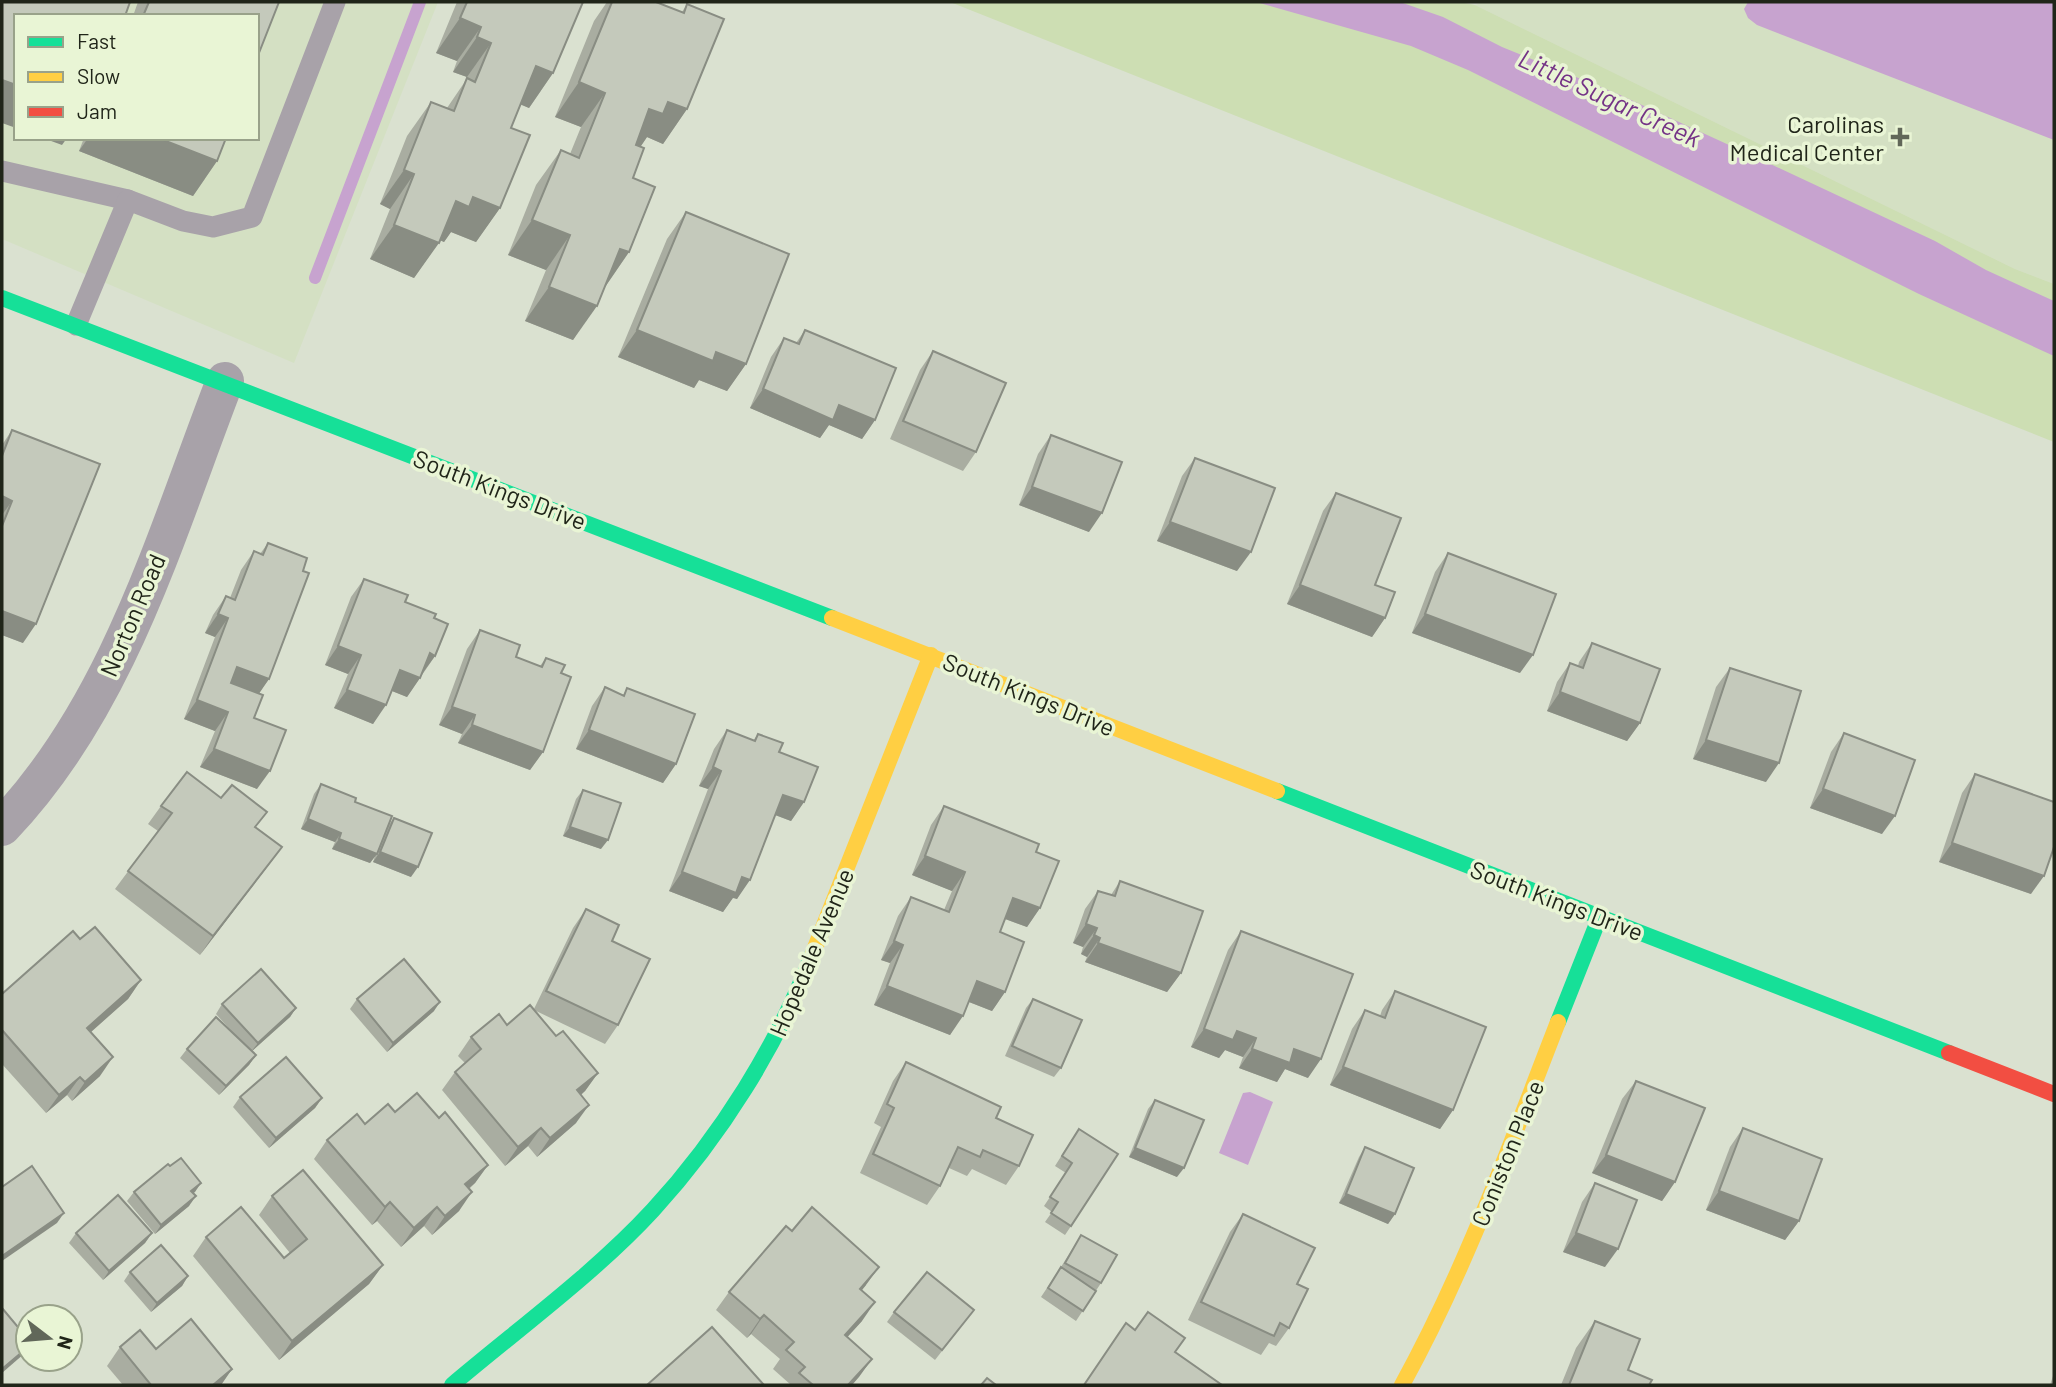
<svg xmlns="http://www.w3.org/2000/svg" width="2056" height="1387" font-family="Barlow,sans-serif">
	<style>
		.built { fill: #d4e0c3; fill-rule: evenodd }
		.green { fill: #cddeb3 }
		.water { fill: #c7a3cf }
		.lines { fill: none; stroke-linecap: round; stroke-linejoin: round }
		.stream { stroke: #c7a3cf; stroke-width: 12 }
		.lane { stroke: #a8a2a9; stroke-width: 21 }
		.street { stroke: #a8a2a9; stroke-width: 38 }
		.fast { stroke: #16e098; stroke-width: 16 }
		.slow { stroke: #ffcf43; stroke-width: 16 }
		.jam { stroke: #f24e42; stroke-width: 16 }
		.wall { fill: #a9ada1 }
		.shaded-wall { fill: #898d83 }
		.building { fill: #c4c9bb; stroke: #898d83; stroke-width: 2 }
		.poi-dot { fill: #616759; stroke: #e9f5d5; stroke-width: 2.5 }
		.labels { text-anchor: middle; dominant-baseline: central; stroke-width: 7; stroke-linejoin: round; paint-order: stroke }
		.poi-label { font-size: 24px; fill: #202519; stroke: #e9f5d5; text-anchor: end }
		.street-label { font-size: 24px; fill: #202519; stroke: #e9f5d5 }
		.water-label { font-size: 26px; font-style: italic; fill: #743386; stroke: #e9f5d5 }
	</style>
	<rect width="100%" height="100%" fill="#dae1d0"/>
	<g class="built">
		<path d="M2 2H438L294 363 2 239ZM16 16H257V138H16Z"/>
		<path d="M1484 2H2054V284L2015 269 1475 5Z"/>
	</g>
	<path class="green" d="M950 2H1460L1475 5 2015 269 2054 284V442Z"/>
	<g class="water">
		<path d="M1256 2H1400L1443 17 1502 47 1618 94 1766 162 1935 241 1986 270 2054 301V356L1919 294 1468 70 1411 46Z"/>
		<path d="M1748 2H2054V140L1757 25 1748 18 1744 9Z"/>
		<path d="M1250 1092 1273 1102 1248 1165 1219 1153 1243 1093Z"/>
	</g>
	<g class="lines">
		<path class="stream" d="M315 278 420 2"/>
		<g class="lane">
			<path d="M2 171 128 200"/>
			<path d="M76 325 128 200 183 221 213 227 252 217 335 2"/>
		</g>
		<path class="street" d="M2 827C119 704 165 536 225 381"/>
		<g class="fast">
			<path d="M2 298 832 618"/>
			<path d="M1277 791 1949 1053"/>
			<path d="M1558 1022 1600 916"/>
			<path d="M452 1385C518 1329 595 1273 653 1210 721 1136 777 1046 813 953"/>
		</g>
		<g class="slow">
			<path d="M832 618 1277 791"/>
			<path d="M813 953 931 655"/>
			<path d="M1402 1385C1466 1269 1510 1145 1558 1022"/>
		</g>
		<path class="jam" d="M1949 1053 2054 1094"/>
	</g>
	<g class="wall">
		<path d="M138 2H279L257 16H133Z"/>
		<path d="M457 2H583L553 73 529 108 521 104 511 128 500 208 476 242 451 232 444 242 440 240 414 278 370 259 390 209 380 204 407 136 431 102 447 108 464 83 467 77 453 72 457 61 436 53Z"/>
		<path d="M607 2H656L682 12 687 4V109L663 144 647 137 640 147 633 178 629 252 605 287 573 340 525 321 546 270 508 255 536 185 561 150 570 154 581 127 555 117 594 21Z"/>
		<path d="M84 138H226L217 161 193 196 79 151Z"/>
		<path d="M686 212 746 364 727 391 699 380 694 388 618 357 667 239Z"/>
		<path d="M805 330 875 420 862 439 829 425 820 438 750 408 771 357 784 338 796 343Z"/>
		<path d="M933 351 976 452 963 471 890 439 920 370Z"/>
		<path d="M12 430 23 643 2 635V445Z"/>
		<path d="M1051 435 1089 532 1019 505 1038 454Z"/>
		<path d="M1195 458 1237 571 1157 541 1182 476Z"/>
		<path d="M1336 493 1375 585 1385 618 1372 637 1287 604 1323 511Z"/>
		<path d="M268 543 269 679 258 694 254 718 257 789 200 767 215 731 184 719 215 637 205 633 213 615 226 596 230 598 241 570 254 551 260 554Z"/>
		<path d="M1448 553 1520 673 1412 633 1435 572Z"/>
		<path d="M364 579 434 618 435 656 407 697 392 691 373 724 334 708 348 674 325 665 351 597Z"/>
		<path d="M480 630 516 657 540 666 546 658 561 673 543 752 530 770 458 743 462 734 439 725 467 649Z"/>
		<path d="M1592 643 1640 723 1627 741 1547 711 1557 682 1570 663 1578 666 1579 662Z"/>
		<path d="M1730 668 1766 782 1693 759 1716 687Z"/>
		<path d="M605 687 623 695 627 688 676 764 663 783 576 749 592 706Z"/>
		<path d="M727 730 753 741 758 734 779 752 804 802 791 821 775 815 737 899 733 897 723 912 669 891 708 789 699 786 714 749Z"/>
		<path d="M1844 733 1882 834 1810 808 1831 752Z"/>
		<path d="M1975 774 2031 894 1939 862 1962 793Z"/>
		<path d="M321 784 355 802 387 827 394 818 411 877 373 862 375 856 370 863 332 849 335 842 301 829 314 794Z"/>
		<path d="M583 790 601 849 563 836 576 799Z"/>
		<path d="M161 806 256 827 282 847 200 955 115 889 158 831 148 824Z"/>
		<path d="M944 806 1036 852 1040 908 1027 927 1005 919 1000 932 1005 992 992 1011 969 1002 950 1035 874 1005 890 963 881 960 898 916 911 897 944 910 952 891 912 875 931 825Z"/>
		<path d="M1120 881 1181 973 1167 992 1085 962 1087 957 1081 954 1083 947 1073 943 1085 909 1098 891 1111 895Z"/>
		<path d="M586 909 612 941 618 1025 605 1044 534 1010 556 1036 598 1073 585 1091 581 1095 576 1123 537 1157 528 1146 505 1166 442 1090 455 1072 465 1063 458 1056 471 1037 507 1025 534 1009 573 928Z"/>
		<path d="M1241 931 1308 1078 1285 1069 1277 1082 1239 1068 1243 1057 1225 1050 1219 1058 1191 1047 1228 950Z"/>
		<path d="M80 939 141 980 128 999 91 1032 100 1076 72 1101 67 1095 46 1113 2 1064V994Z"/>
		<path d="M1395 991 1453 1110 1440 1129 1330 1085 1352 1029 1365 1010 1380 1016 1382 1010Z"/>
		<path d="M357 999 434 1011 387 1052 350 1009Z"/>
		<path d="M1033 999 1061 1068 1054 1077 1005 1056 1026 1008Z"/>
		<path d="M222 1004 296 1008 290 1017 252 1051 256 1055 249 1065 219 1095 180 1058 187 1049 235 1035 216 1014Z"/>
		<path d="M906 1062 996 1118 1019 1166 1006 1185 972 1169 967 1176 949 1168 940 1186 927 1205 860 1173 881 1127 874 1123 893 1081Z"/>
		<path d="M1636 1081 1675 1182 1662 1201 1592 1173 1622 1099Z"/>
		<path d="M240 1097 322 1098 315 1108 269 1148 233 1107Z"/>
		<path d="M1155 1100 1177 1177 1129 1157 1148 1109Z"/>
		<path d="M439 1118 488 1165 475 1183 469 1189 459 1211 432 1235 424 1226 401 1247 377 1221 372 1225 314 1159 327 1140 365 1124Z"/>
		<path d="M1743 1128 1799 1221 1785 1240 1706 1210 1730 1147Z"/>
		<path d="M1072 1139 1071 1226 1065 1235 1045 1222 1052 1212 1044 1206 1066 1173 1055 1166Z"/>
		<path d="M1365 1147 1395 1214 1388 1224 1339 1203 1359 1157Z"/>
		<path d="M170 1166 201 1183 193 1193 189 1206 155 1234 127 1201 134 1192Z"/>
		<path d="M1595 1183 1605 1267 1563 1252 1582 1202Z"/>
		<path d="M272 1196 383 1265 369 1284 279 1360 193 1256 206 1237 284 1258 290 1253 259 1215Z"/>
		<path d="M1243 1214 1297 1284 1289 1328 1276 1346 1269 1343 1261 1355 1188 1320 1230 1232Z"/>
		<path d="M76 1233H152L145 1243 103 1280 69 1243Z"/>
		<path d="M1081 1235 1101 1283 1076 1321 1041 1297 1061 1267Z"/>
		<path d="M130 1272 188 1276 182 1286 151 1312 124 1281Z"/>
		<path d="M866 1285 862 1290V1321L847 1337 872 1359 852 1385H791L773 1369 780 1359 751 1334 747 1338 716 1310 729 1292Z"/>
		<path d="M974 1310 935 1360 887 1322 894 1312Z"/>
		<path d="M1595 1321 1628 1370 1649 1385H1561L1576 1348Z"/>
		<path d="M120 1347 156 1349 232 1369 221 1385H123L107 1366Z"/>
		<path d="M2054 1373V1385H2050Z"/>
	</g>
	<g class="shaded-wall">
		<path d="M460 18 481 27 457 61 436 53Z"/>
		<path d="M477 37 491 43 467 77 453 72Z"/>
		<path d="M536 66 553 73 529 108 512 101Z"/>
		<path d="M2 80 16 85V128L2 123Z"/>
		<path d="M579 82 605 93 581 127 555 117Z"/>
		<path d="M668 102 687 109 663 144 647 137 639 149 625 143 649 109Z"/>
		<path d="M43 138H67L62 145Z"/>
		<path d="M88 138H158L217 161 193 196 79 151Z"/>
		<path d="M404 170 414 174 390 209 380 204Z"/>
		<path d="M473 197 500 208 476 242 451 232 444 242 431 236 456 201Z"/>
		<path d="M532 220 570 235 546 270 508 255Z"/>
		<path d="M394 225 439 243 414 278 370 259Z"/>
		<path d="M620 249 629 252 605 287Z"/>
		<path d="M549 287 597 306 573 340 525 321Z"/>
		<path d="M637 330 716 352 746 364 727 391 699 380 694 388 618 357Z"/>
		<path d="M763 389 839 405 875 420 862 439 829 425 820 438 750 408Z"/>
		<path d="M1032 487 1102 513 1089 532 1019 505Z"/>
		<path d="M2 496 12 501 2 515Z"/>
		<path d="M1170 522 1251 552 1237 571 1157 541Z"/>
		<path d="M1300 585 1385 618 1372 637 1287 604Z"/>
		<path d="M2 611 36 624 23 643 2 635Z"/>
		<path d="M218 614 228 618 215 637 205 633Z"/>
		<path d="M1425 614 1533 655 1520 673 1412 633Z"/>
		<path d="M338 646 361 655 348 674 325 665Z"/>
		<path d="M430 653 435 656 422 674 416 672Z"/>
		<path d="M237 667 269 679 256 698 224 686Z"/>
		<path d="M400 670 420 678 407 697 387 689Z"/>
		<path d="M347 690 386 705 373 724 334 708Z"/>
		<path d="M1560 692 1640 723 1627 741 1547 711Z"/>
		<path d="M197 700 228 712 215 731 184 719Z"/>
		<path d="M452 707 475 715 462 734 439 725Z"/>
		<path d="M472 725 543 752 530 770 458 743Z"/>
		<path d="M589 730 676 764 663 783 576 749Z"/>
		<path d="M1706 740 1779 763 1766 782 1693 759Z"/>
		<path d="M214 749 270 771 257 789 200 767Z"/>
		<path d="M713 767 721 771 708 789 699 786Z"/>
		<path d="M1823 789 1895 816 1882 834 1810 808Z"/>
		<path d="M783 795 804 802 791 821 770 813Z"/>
		<path d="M308 819 341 833 335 842 301 829Z"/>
		<path d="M570 827 608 840 601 849 563 836Z"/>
		<path d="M339 839 377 854 370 863 332 849Z"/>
		<path d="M1952 843 2044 876 2031 894 1939 862Z"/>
		<path d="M282 847 268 866 200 955 213 936Z"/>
		<path d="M380 852 418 867 411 877 373 862Z"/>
		<path d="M925 856 965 872 952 891 912 875Z"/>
		<path d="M682 872 742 877 750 880 737 899 733 898 723 912 669 891Z"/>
		<path d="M1013 898 1040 908 1027 927 1000 917Z"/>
		<path d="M1086 924 1097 928 1083 947 1073 943Z"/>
		<path d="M1094 935 1100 938 1087 957 1081 954Z"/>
		<path d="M894 941 903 945 890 963 881 960Z"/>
		<path d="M1098 943 1181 973 1167 992 1085 962Z"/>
		<path d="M141 980 128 999 74 1047 87 1028Z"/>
		<path d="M977 981 1005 992 992 1011 964 1000Z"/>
		<path d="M887 986 963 1016 950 1035 874 1005Z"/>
		<path d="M440 1002 434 1011 387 1052 393 1043Z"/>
		<path d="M296 1008 290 1017 251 1052 258 1043Z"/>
		<path d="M1204 1029 1237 1031 1256 1038 1243 1057 1225 1050 1219 1058 1191 1047Z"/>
		<path d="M1252 1049H1294L1321 1059 1308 1078 1285 1069 1277 1082 1239 1068Z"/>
		<path d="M256 1055 249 1065 219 1095 226 1086Z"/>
		<path d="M113 1057 100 1076 72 1101 85 1082Z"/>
		<path d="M1343 1067 1453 1110 1440 1129 1330 1085Z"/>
		<path d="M598 1073 585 1091 564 1109 577 1090Z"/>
		<path d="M80 1077 67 1095 46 1113 59 1095Z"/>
		<path d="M322 1098 315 1108 269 1148 276 1138Z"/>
		<path d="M589 1105 576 1123 537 1157 550 1138Z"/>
		<path d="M541 1128 528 1146 505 1166 518 1147Z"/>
		<path d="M1135 1148 1184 1168 1177 1177 1129 1157Z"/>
		<path d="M1606 1155 1675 1182 1662 1201 1592 1173Z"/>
		<path d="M488 1165 475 1183 451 1203 465 1184Z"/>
		<path d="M201 1183 195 1192 184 1200 191 1191Z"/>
		<path d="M1719 1191 1799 1221 1785 1240 1706 1210Z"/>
		<path d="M472 1192 459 1211 432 1235 445 1216Z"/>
		<path d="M1346 1194 1395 1214 1388 1224 1339 1203Z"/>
		<path d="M196 1196 189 1206 155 1234 161 1225Z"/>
		<path d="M390 1202 377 1221 372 1225 385 1207Z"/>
		<path d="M437 1207 424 1226 401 1247 414 1228Z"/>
		<path d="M64 1213 57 1223 2 1261V1256Z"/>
		<path d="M152 1233 145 1243 103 1280 109 1271Z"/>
		<path d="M1576 1233 1618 1249 1605 1267 1563 1252Z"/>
		<path d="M383 1265 369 1284 279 1360 292 1341Z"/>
		<path d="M879 1267 866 1285 847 1308 860 1289Z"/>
		<path d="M188 1276 182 1286 151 1312 157 1303Z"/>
		<path d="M875 1302 862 1321 832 1354 845 1335Z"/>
		<path d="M764 1315 751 1334 747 1338 760 1319Z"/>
		<path d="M28 1347V1349L25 1353 2 1373V1369Z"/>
		<path d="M872 1359 859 1377 852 1385H848Z"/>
		<path d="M232 1369 221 1385H213Z"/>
	</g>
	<g class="building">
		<path d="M2 2H130L125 16H16V85L2 80Z"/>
		<path d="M149 2H279L257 58V16H143Z"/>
		<path d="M467 2H583L553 73 536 66 511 128 530 135 500 208 473 197 469 207 456 201 439 243 394 225 414 174 404 170 431 102 454 111 467 78 475 82 491 43 477 37 481 27 460 18Z"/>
		<path d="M612 2H656L684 13 687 4 724 19 687 109 668 102 663 114 649 109 636 145 644 148 633 178 655 187 629 252 620 249 597 306 549 287 570 235 532 220 561 150 579 158 605 93 579 82Z"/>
		<path d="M158 138H226L217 161Z"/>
		<path d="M686 212 789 254 746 364 716 352 713 361 637 330Z"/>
		<path d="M805 330 896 368 875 420 839 405 833 420 763 389 784 338 799 344Z"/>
		<path d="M933 351 1006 383 976 452 903 421Z"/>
		<path d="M12 430 100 464 36 624 2 611V526L12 501 2 496V456Z"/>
		<path d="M1051 435 1122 462 1102 513 1032 487Z"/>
		<path d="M1195 458 1275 488 1251 552 1170 522Z"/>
		<path d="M1336 493 1401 518 1375 585 1395 592 1385 618 1300 585Z"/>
		<path d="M268 543 307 558 303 571 309 573 269 679 237 667 231 683 263 695 254 718 286 730 270 771 214 749 228 712 197 700 228 618 218 614 226 596 235 600 254 551 263 555Z"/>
		<path d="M1448 553 1556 594 1533 655 1425 614Z"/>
		<path d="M364 579 408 595 405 602 436 614 434 618 448 624 435 656 430 653 420 678 400 670 386 705 347 690 361 655 338 646Z"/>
		<path d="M480 630 520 645 516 657 542 667 546 658 565 665 561 673 571 677 543 752 472 725 475 715 452 707Z"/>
		<path d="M1592 643 1660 669 1640 723 1560 692 1570 663 1583 668Z"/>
		<path d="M1730 668 1801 691 1779 763 1706 740Z"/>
		<path d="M605 687 624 696 627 688 695 714 676 764 589 730Z"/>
		<path d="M727 730 755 741 758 734 783 743 779 752 818 767 804 802 783 795 750 880 742 877 736 893 682 872 721 771 713 767Z"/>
		<path d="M1844 733 1915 760 1895 816 1823 789Z"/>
		<path d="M187 772 221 798 232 785 267 812 255 827 282 847 213 936 128 871 172 813 161 806Z"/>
		<path d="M1975 774 2054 802V847L2044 876 1952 843Z"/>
		<path d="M321 784 356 798 355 802 392 816 377 854 339 839 341 833 308 819Z"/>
		<path d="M583 790 621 803 608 840 570 827Z"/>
		<path d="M944 806 1039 844 1036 852 1059 861 1040 908 1013 898 1000 932 1024 942 1005 992 977 981 963 1016 887 986 903 945 894 941 911 897 949 912 965 872 925 856Z"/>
		<path d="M394 818 432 833 418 867 380 852Z"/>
		<path d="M1120 881 1203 911 1181 973 1098 943 1100 938 1094 935 1097 928 1086 924 1098 891 1115 896Z"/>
		<path d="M586 909 619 925 612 941 650 959 618 1025 546 991Z"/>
		<path d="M95 927 141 980 87 1028 113 1057 85 1082 80 1077 59 1095 2 1030V994L73 931 80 939Z"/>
		<path d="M1241 931 1353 974 1321 1059 1294 1049 1290 1063 1252 1049 1256 1038 1237 1031 1233 1040 1204 1029Z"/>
		<path d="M404 959 440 1002 393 1043 357 999Z"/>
		<path d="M261 969 296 1008 258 1043 222 1004Z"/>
		<path d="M1395 991 1486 1027 1453 1110 1343 1067 1365 1010 1385 1018Z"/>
		<path d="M1033 999 1082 1020 1061 1068 1012 1046Z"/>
		<path d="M530 1005 556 1036 563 1031 598 1073 577 1090 589 1105 550 1138 541 1128 518 1147 455 1072 481 1049 471 1037 499 1014 507 1025Z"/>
		<path d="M216 1017 256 1055 226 1086 187 1049Z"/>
		<path d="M286 1057 322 1098 276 1138 240 1097Z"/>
		<path d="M906 1062 1001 1107 996 1118 1033 1135 1019 1166 983 1150 980 1157 958 1147 940 1186 873 1154 894 1108 887 1104Z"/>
		<path d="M1636 1081 1705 1108 1675 1182 1606 1155Z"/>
		<path d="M417 1093 439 1118 445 1112 488 1165 465 1184 472 1192 445 1216 437 1207 414 1228 390 1202 385 1207 327 1140 357 1114 365 1124 388 1104 395 1112Z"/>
		<path d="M1155 1100 1204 1120 1184 1168 1135 1148Z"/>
		<path d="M1743 1128 1822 1159 1799 1221 1719 1191Z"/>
		<path d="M1079 1129 1118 1154 1071 1226 1051 1213 1058 1202 1050 1197 1072 1163 1062 1156Z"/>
		<path d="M1365 1147 1414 1168 1395 1214 1346 1194Z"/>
		<path d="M181 1158 201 1183 191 1191 196 1196 161 1225 134 1192 168 1164 170 1166Z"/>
		<path d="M32 1166 64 1213 2 1256V1187Z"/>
		<path d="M303 1170 383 1265 292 1341 206 1237 241 1207 284 1258 307 1239 272 1196Z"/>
		<path d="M1595 1183 1637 1200 1618 1249 1576 1233Z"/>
		<path d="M118 1195 152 1233 109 1271 76 1233Z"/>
		<path d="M812 1207 879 1267 860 1289 875 1302 845 1335 872 1359 848 1385H813L799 1373 805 1367 786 1350 794 1342 764 1315 760 1319 729 1292 786 1226 792 1231Z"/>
		<path d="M1243 1214 1315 1248 1297 1284 1308 1289 1289 1328 1280 1323 1274 1336 1201 1302Z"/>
		<path d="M1081 1235 1117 1255 1101 1283 1065 1263Z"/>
		<path d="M161 1245 188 1276 157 1303 130 1272Z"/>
		<path d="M1061 1267 1096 1291 1083 1311 1048 1288Z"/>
		<path d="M927 1272 974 1310 942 1350 894 1312Z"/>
		<path d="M2 1308 28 1339V1347L2 1369Z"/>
		<path d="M1148 1312 1185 1338 1175 1352 1222 1385H1084L1126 1323 1135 1330Z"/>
		<path d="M191 1319 232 1369 213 1385H151L120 1347 140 1330 156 1349Z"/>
		<path d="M1595 1321 1640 1339 1628 1370 1652 1380 1649 1385H1569Z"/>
		<path d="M712 1327 764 1385H647Z"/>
		<path d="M987 1378 996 1385H981Z"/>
	</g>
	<path class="poi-dot" d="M1896.5 126.5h7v7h7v7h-7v7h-7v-7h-7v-7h7z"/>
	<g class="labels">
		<g class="poi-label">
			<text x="1884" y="123">Carolinas<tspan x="1884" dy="28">Medical Center</tspan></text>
		</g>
		<g class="street-label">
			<text transform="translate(500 489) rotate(21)">South Kings Drive</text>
			<text transform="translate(132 615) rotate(-67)">Norton Road</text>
			<text transform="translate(1029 694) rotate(22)">South Kings Drive</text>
			<text transform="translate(1557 900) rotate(21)">South Kings Drive</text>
			<text transform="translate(811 952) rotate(-67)">Hopedale Avenue</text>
			<text transform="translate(1507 1153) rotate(-68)">Coniston Place</text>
		</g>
		<g class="water-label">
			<text transform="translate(1610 97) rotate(25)">Little Sugar Creek</text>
		</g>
	</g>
	<rect width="2056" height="1387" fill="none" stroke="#202519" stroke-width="7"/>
	<rect x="14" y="14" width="245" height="126" fill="#e9f5d5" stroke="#99a28a" stroke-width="2"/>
	<rect x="28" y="37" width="35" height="10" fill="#16e098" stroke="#99a28a" stroke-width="2"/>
	<text x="77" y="49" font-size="21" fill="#202519">Fast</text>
	<rect x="28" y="72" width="35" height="10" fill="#ffcf43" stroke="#99a28a" stroke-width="2"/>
	<text x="77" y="84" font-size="21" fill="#202519">Slow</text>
	<rect x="28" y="107" width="35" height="10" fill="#f24e42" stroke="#99a28a" stroke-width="2"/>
	<text x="77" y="119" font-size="21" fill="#202519">Jam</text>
	<g transform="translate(49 1338) rotate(106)"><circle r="33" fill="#e9f5d5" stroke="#99a28a" stroke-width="2"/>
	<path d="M0-5L12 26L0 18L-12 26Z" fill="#616759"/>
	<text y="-10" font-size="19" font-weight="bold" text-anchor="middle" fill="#202519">N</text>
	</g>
</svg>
